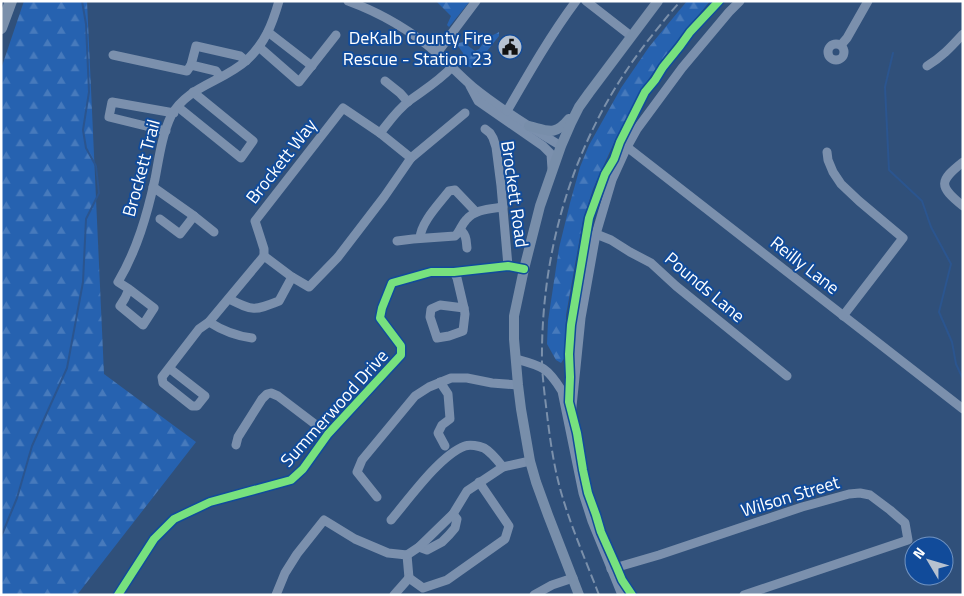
<svg xmlns="http://www.w3.org/2000/svg" width="964" height="596" font-family="'Titillium Web',sans-serif">
	<style>
		.forest { fill: url(#forest-firs) }
		.lines { fill: none; stroke-linecap: round; stroke-linejoin: round }
		.stream { stroke: #2b558f; stroke-width: 2 }
		.minor { stroke: #7b90ad; stroke-width: 9 }
		.major { stroke: #788eaa; stroke-width: 10 }
		.highway { stroke: #7b90ab; stroke-width: 12 }
		.rail { stroke: #7b90ab; stroke-width: 2; stroke-dasharray: 9 4; stroke-linecap: butt }
		.cycleway-casing { stroke: #114b9a; stroke-width: 11 }
		.cycleway { stroke: #77e17e; stroke-width: 8 }
		.labels { text-anchor: middle; dominant-baseline: central; stroke-width: 4; stroke-linejoin: round; paint-order: stroke }
		.poi-label { font-size: 18px; fill: #fff; stroke: #114b9a; text-anchor: end }
		.street-label { font-size: 18px; fill: #fff; stroke: #114b9a }
	</style>
	<defs>
		<pattern id="forest-firs" width="22" height="20" patternUnits="userSpaceOnUse" patternTransform="scale(1.25)"><rect width="22" height="20" fill="#2662b0"/><path d="M5 1l3.5 6h-7zM16 11l3.5 6h-7z" fill="#477abc"/></pattern>
	</defs>
	<rect width="100%" height="100%" fill="#30507a"/>
	<g class="forest">
		<path d="M24 1H87L104 374 196 442 77 595H1V69Z"/>
		<path d="M436 1H470L449 27 447 25 451 16Z"/>
		<path d="M687 1H710L664 57 641 90 617 136 593 189 583 220 566 315 565 357 561 363 556 360 547 344 548 321 559 248 570 203 580 167 589 145 621 88 649 47Z"/>
		<path d="M499 32V36L476 65 471 68 465 64 463 53 458 46 459 43 463 42 475 51 479 49 487 38Z"/>
	</g>
	<g class="lines">
		<g class="stream">
			<path d="M893 53 885 87 889 170 922 201 931 227 951 264 939 312 952 342 956 364 963 379"/>
			<path d="M1 537 17 498 32 446 67 368 83 282 86 219 99 193 96 166 86 148 83 130 89 92 86 24 82 1"/>
		</g>
		<g class="minor">
			<path d="M348 1C381 13 410 30 437 53 449 64 460 76 473 87 500 109 531 128 561 146"/>
			<path d="M586 1 631 36"/>
			<path d="M268 32 312 66"/>
			<circle cx="836" cy="52" r="8"/>
			<path d="M841 45 847 38 868 1"/>
			<path d="M259 47 299 82 336 35"/>
			<path d="M437 53 476 1"/>
			<path d="M113 55 187 71 191 65"/>
			<path d="M927 66C942 57 951 47 963 34"/>
			<path d="M220 77 216 71 191 65 196 46 240 56 246 61"/>
			<path d="M385 81 400 93 408 102"/>
			<path d="M470 86 478 101 543 146 551 154 552 169"/>
			<path d="M178 107 241 158 253 141 193 92"/>
			<path d="M507 111C529 73 550 36 576 1"/>
			<path d="M485 129 490 133 493 138 496 147 501 186 508 266"/>
			<path d="M166 131 109 117 112 102 174 113"/>
			<path d="M627 147 963 409"/>
			<path d="M827 152 828 160 833 172 841 184 859 201 903 238 843 316"/>
			<path d="M411 158 465 113"/>
			<path d="M963 162C939 181 938 186 963 206"/>
			<path d="M153 187 194 216 214 232"/>
			<path d="M160 219 180 234 194 216"/>
			<path d="M460 230C467 235 466 241 467 248"/>
			<path d="M596 234 611 240 630 252 651 263 676 286 787 376"/>
			<path d="M420 238C421 222 439 204 449 191L455 190 476 212"/>
			<path d="M397 241 413 239 455 236C460 232 461 225 466 220 475 209 490 209 503 207"/>
			<path d="M264 256 292 277"/>
			<path d="M454 272 457 278 464 308"/>
			<path d="M129 289 154 308 143 325 120 306 125 298 129 289 118 282C137 250 147 215 155 179 159 158 162 135 171 116 187 86 223 82 247 60 265 43 272 25 279 1"/>
			<path d="M229 299C253 311 254 311 279 301L292 277 309 287 338 257 384 197 411 158 380 133"/>
			<path d="M440 305 464 308 465 314 463 331 449 336 437 338 430 317 431 309Z"/>
			<path d="M209 322C223 331 236 336 252 338"/>
			<path d="M516 359C542 366 547 367 562 391L583 493 592 521 622 595"/>
			<path d="M169 368 205 396 197 406H192L163 383 162 377 199 329 209 322 264 256V249L255 221 343 108 380 133C389 122 397 110 409 101 424 90 439 81 452 67"/>
			<path d="M440 382 448 394 450 419 442 425 438 433 445 446"/>
			<path d="M570 426 581 318 596 234 612 180 627 147 637 129 682 68 729 12 740 1"/>
			<path d="M236 445 238 437 262 399 267 394 271 393 278 396 328 434"/>
			<path d="M377 497 357 472 362 460 415 396 429 387 451 378H467L492 383 518 385"/>
			<path d="M391 520C409 499 440 455 465 446 470 444 479 446 484 448 491 452 498 461 503 467"/>
			<path d="M419 547 427 550 442 542 449 535 455 528 457 519 453 514"/>
			<path d="M407 555 419 547 453 514 467 491 503 467 530 461"/>
			<path d="M407 555 409 578"/>
			<path d="M611 569 659 555 802 507 849 494 860 493 870 495 890 510 905 523 908 540 744 595"/>
			<path d="M409 578 423 588 447 580 505 539 509 526 479 482"/>
			<path d="M118 595 154 539 174 519 210 502 291 480 303 469 328 434 401 355V346L380 318 382 308 392 283 431 272H454L508 266 524 269"/>
			<path d="M276 595 285 573 297 554 324 520 355 539 388 553 407 555"/>
			<path d="M394 595 409 578"/>
			<path d="M534 595 552 585 573 578"/>
		</g>
		<g class="major">
			<path d="M529 126C549 131 555 136 569 119"/>
			<path d="M579 595 548 515 536 482 530 461 521 409 518 385 514 339V316L524 269 540 206 561 146 571 123 579 107 589 93 658 1"/>
		</g>
		<path class="highway" d="M1 28 11 1"/>
		<path class="rail" d="M599 595C586 561 571 527 561 492 554 467 550 440 547 414 545 398 543 382 542 366 540 244 577 128 654 33 663 22 671 11 681 1"/>
		<defs>
			<g id="cycleway">
				<path d="M118 595 154 539 174 519 210 502 291 480 303 469 328 434 401 355V346L380 318 382 308 392 283 431 272H454L508 266 524 269"/>
				<path d="M632 595 622 580 617 568 601 532 596 515 588 493 583 470 577 433 569 402 570 377 569 354 571 325 589 218 605 174 614 159 620 142 645 92 655 80 663 67 680 46 690 32 719 1"/>
			</g>
		</defs>
		<use href="#cycleway" class="cycleway-casing"/>
		<use href="#cycleway" class="cycleway"/>
	</g>
	<defs>
		<symbol id="civic-disc" viewBox="-11 -11 22 22"><circle r="9.5" fill="#b7c2d0" stroke="#114b9a"/><path d="M-.6-6.5H3V-4.5H.6V-3L4-1V1h2V6H-6V1h2V-1L-.6-3ZM-1.2 2.5V6h2.4V2.5Z" fill="#111"/></symbol>
	</defs>
	<g fill-rule="evenodd">
		<use href="#civic-disc" x="496" y="33" width="28" height="28"/>
	</g>
	<g class="labels">
		<g class="poi-label">
			<text x="492" y="37">DeKalb County Fire<tspan x="492" dy="21">Rescue - Station 23</tspan></text>
		</g>
		<g class="street-label">
			<text transform="translate(281 161) rotate(-52)">Brockett Way</text>
			<text transform="translate(141 168) rotate(-75)">Brockett Trail</text>
			<text transform="translate(515 194) rotate(82)">Brockett Road</text>
			<text transform="translate(805 265) rotate(38)">Reilly Lane</text>
			<text transform="translate(705 287) rotate(40)">Pounds Lane</text>
			<text transform="translate(334 408) rotate(-48)">Summerwood Drive</text>
			<text transform="translate(790 496) rotate(-17)">Wilson Street</text>
		</g>
	</g>
	<rect width="964" height="596" fill="none" stroke="#ffffff" stroke-width="5"/>
	<g transform="translate(929 561) rotate(308)"><circle r="24" fill="#114b9a" stroke="#7093c2"/>
	<path d="M0-4L9 19L0 12L-9 19Z" fill="#b7c2d0"/>
	<text y="-8" font-size="14" font-weight="bold" text-anchor="middle" fill="#ffffff">N</text>
	</g>
</svg>
